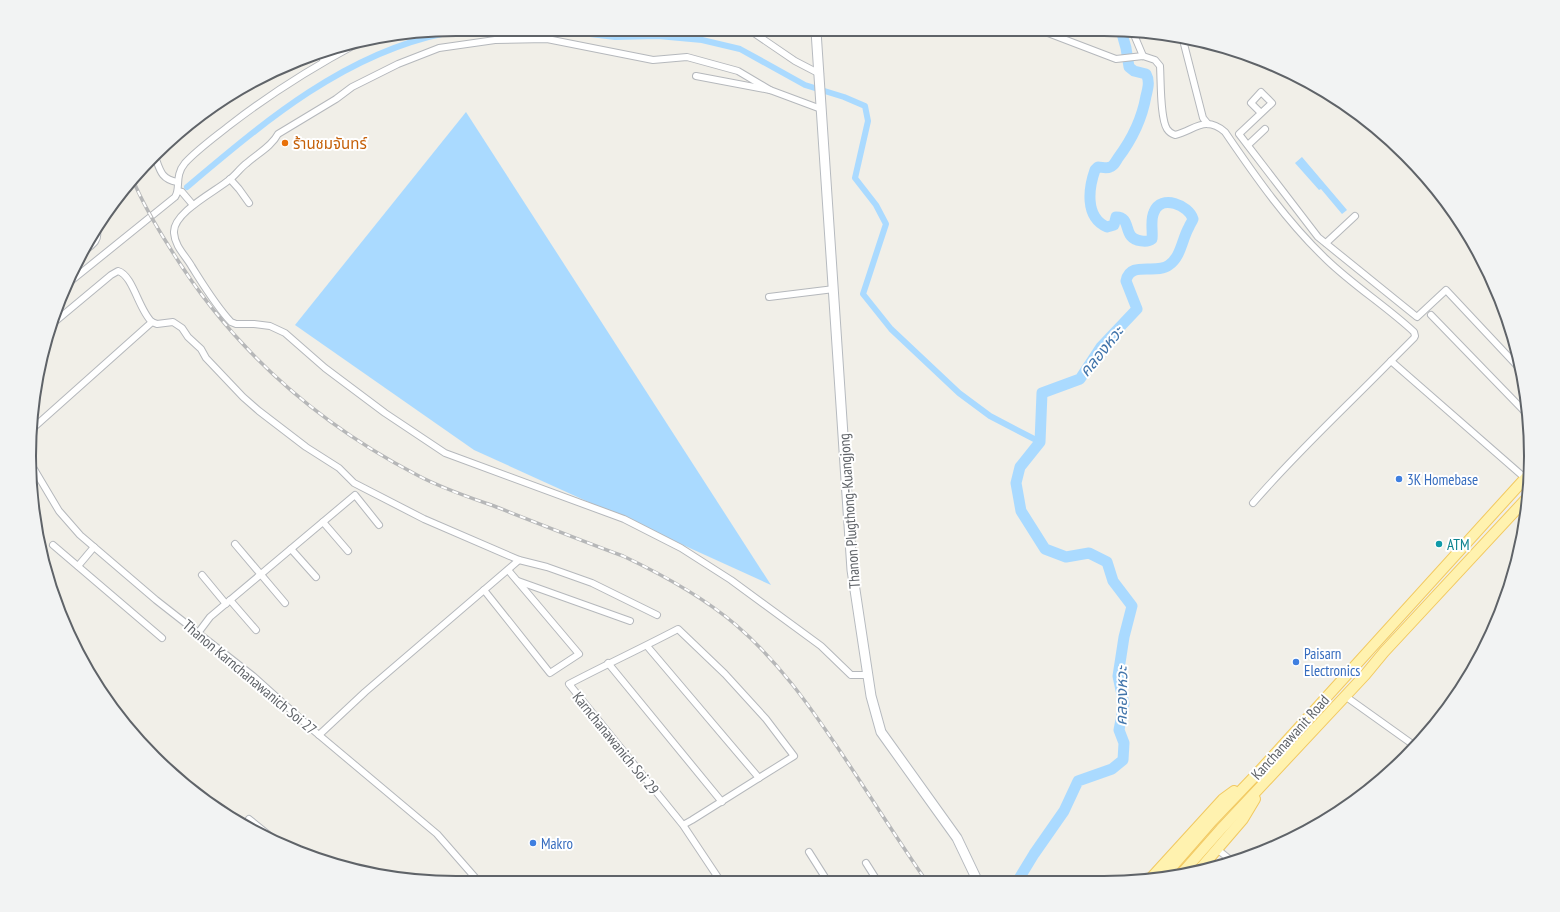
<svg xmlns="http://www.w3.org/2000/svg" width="1560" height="912" font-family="'PT Sans Narrow','Noto Sans Thai',sans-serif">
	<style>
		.water { fill: #aadaff }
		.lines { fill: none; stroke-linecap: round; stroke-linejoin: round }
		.canal { stroke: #aadaff; stroke-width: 6 }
		.river { stroke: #aadaff; stroke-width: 11 }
		.street-casing { stroke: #b5b8bc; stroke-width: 8 }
		.secondary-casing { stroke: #b6babf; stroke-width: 11 }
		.primary-casing { stroke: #f2c960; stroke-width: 12 }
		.street { stroke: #fff; stroke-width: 6 }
		.secondary { stroke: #fff; stroke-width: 9 }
		.primary { stroke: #fff2af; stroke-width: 10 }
		.rail-casing { stroke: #b6b7b8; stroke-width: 3.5 }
		.rail { stroke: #fff; stroke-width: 2; stroke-dasharray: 6; stroke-linecap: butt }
		.food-dot { fill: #e8710a; stroke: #fff; stroke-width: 1.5 }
		.shop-dot { fill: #3f7fe0; stroke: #fff; stroke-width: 1.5 }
		.culture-dot { fill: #0f9aa8; stroke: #fff; stroke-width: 1.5 }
		.labels { text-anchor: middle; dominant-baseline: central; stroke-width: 4; stroke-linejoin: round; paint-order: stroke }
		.food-label { font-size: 15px; fill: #c56008; stroke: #fff; text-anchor: start }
		.shop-label { font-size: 15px; fill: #366cbe; stroke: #fff; text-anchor: start }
		.street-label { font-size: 15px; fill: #5f6368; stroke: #fff }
		.culture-label { font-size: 15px; fill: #0d838f; stroke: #fff; text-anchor: start }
		.water-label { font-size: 16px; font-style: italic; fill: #4174aa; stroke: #fff }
		.rim { fill: none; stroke: #5f6368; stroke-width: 2 }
	</style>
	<rect width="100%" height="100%" fill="#f1efe8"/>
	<g class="water">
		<path d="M466 112 771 585 474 450 295 325Z"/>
		<path d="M1302 157 1347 210 1342 214 1321 189 1319 190 1295 163Z"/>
	</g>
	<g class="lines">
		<g class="canal">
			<path d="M574 32 615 37 658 36 702 40 740 49 805 85 844 97 865 106 868 121 855 178 876 205 886 224 863 294 891 329 959 393 990 416 1040 442"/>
			<path d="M187 187C264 122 345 53 446 33"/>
		</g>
		<path class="river" d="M1017 882 1034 854 1064 811 1078 781 1112 769 1123 760 1124 743 1119 730 1124 704 1118 676 1124 637 1132 606 1113 581 1107 562 1089 553 1066 557 1045 549 1021 511 1016 483 1020 467 1040 442 1042 393 1080 379 1101 347 1137 309 1126 281C1130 260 1156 275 1169 265 1181 257 1182 239 1189 227 1190 224 1192 222 1193 219 1189 205 1161 194 1154 212 1150 220 1153 230 1152 239 1147 243 1135 241 1131 236 1125 229 1129 217 1116 217L1114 225 1107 227C1084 217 1089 187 1095 170L1098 167C1102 167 1106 169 1110 167 1114 166 1116 161 1118 158 1133 138 1142 119 1146 96 1148 88 1150 81 1146 74L1134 71 1129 67 1126 48 1121 30"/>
		<defs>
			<g id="street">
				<path d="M1040 30 1116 59 1143 56 1155 60 1160 66C1161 81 1160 118 1167 129 1169 132 1172 134 1175 135 1195 130 1205 115 1225 132 1255 176 1287 222 1327 260 1354 286 1386 306 1414 332L1415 336 1414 338 1391 361"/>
				<path d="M1132 30 1143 56"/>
				<path d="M751 31 795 61 820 74"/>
				<path d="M1183 40 1203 118 1208 124"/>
				<path d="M319 52 324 61"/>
				<path d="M696 76 770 90 821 109"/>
				<path d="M770 90 738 71 687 57 653 60 547 39 495 40 439 48 398 64 352 87 336 99 278 134C272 146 257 154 247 163 240 168 236 175 229 180 216 191 172 213 174 233 175 247 186 256 192 267 204 286 216 306 231 322L236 324H254L270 326 285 333 325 368 385 413 445 453 624 519 681 548 731 580 821 646 851 675H868"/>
				<path d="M1261 113 1251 103 1261 92 1272 103 1239 134 1318 237 1417 317 1446 290 1522 371"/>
				<path d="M1248 145 1265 129"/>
				<path d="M154 154C160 169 160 179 177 182"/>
				<path d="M230 179 239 189 249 203"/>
				<path d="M178 191 182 192 193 205"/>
				<path d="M1326 243 1355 216"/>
				<path d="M81 253C91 246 101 241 96 228"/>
				<path d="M66 285 175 197C181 189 174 176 185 163 198 149 215 137 230 125 270 94 313 67 358 43"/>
				<path d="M769 297 834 289"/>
				<path d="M1431 315 1527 414"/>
				<path d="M51 325 111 275 118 271C133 275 139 311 152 322"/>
				<path d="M32 429 152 322 157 324 173 322 182 328 188 337 201 349 206 358 243 397 259 411 306 447 339 468 354 483 424 519 519 560 547 567 592 583 657 615"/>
				<path d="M31 464 59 511 80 535 156 600 253 676 313 730 437 834 479 882"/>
				<path d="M1253 503C1296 453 1345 408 1391 361L1525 478"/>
				<path d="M323 522 348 551"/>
				<path d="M235 544 285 603"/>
				<path d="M53 545 162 638"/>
				<path d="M291 549 316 577"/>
				<path d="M78 566 94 547"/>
				<path d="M202 575 226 604"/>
				<path d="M518 581 630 621"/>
				<path d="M484 590 550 673 579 654 508 570"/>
				<path d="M230 600 256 630"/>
				<path d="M198 633 210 617 355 495 379 525"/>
				<path d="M647 646 759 778"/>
				<path d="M608 663 722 802"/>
				<path d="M1345 696 1415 746"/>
				<path d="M319 735 365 692 519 560"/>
				<path d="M249 819 270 836"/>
				<path d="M683 825 692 820 794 756 766 719 725 674 678 629C642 648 605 665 569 684L683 825 721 882"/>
				<path d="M1217 849 1233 862"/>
				<path d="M809 852 828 882"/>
				<path d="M866 863 878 882"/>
			</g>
			<path id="secondary" d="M816 31 852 570 871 696 881 732 957 838 978 882"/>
			<g id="primary">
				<path d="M1200 869 1243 819 1255 799"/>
				<path d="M1183 872 1221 829 1365 675 1384 652 1527 498"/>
				<path d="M1164 876 1212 821 1254 777 1529 474"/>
				<path d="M1150 879 1223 799 1234 791"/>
			</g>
		</defs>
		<use href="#street" class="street-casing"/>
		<use href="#secondary" class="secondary-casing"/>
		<use href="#primary" class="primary-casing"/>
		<use href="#street" class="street"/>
		<use href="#secondary" class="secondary"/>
		<use href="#primary" class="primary"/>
		<defs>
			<path id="rail" d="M133 180C143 204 156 226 170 248 230 346 315 422 417 475 441 488 468 497 494 506 537 523 580 540 623 556 663 575 702 596 736 625 778 661 809 705 840 751 869 794 897 839 927 882"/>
		</defs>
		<use href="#rail" class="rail-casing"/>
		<use href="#rail" class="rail"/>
	</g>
	<circle class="food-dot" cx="285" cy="143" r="4"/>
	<g class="shop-dot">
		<circle cx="1399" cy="479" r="4"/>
		<circle cx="1296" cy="662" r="4"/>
		<circle cx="533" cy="843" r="4"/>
	</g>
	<circle class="culture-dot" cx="1439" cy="544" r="4"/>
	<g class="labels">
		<g class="food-label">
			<text x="293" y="143">ร้านชมจันทร์</text>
		</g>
		<g class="shop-label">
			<text x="1407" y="479">3K Homebase</text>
			<text x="1304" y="653">Paisarn<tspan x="1304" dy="17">Electronics</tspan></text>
			<text x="541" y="843">Makro</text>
		</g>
		<g class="street-label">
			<text transform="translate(849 511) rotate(-94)">Thanon Plugthong-Kuangjong</text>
			<text transform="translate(250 677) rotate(40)">Thanon Karnchanawanich Soi 27</text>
			<text transform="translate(1290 737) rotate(-48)">Kanchanawanit Road</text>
			<text transform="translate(616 743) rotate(51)">Karnchanawanich Soi 29</text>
		</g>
		<g class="culture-label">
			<text x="1447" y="544">ATM</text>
		</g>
		<g class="water-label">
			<text transform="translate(1101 351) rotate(-51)">คลองหวะ</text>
			<text transform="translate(1121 696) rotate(-89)">คลองหวะ</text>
		</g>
	</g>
	<path d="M0 0H1560V912H0ZM456 36H1104A420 420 0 0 1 1524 456V456A420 420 0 0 1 1104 876H456A420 420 0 0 1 36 456V456A420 420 0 0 1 456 36Z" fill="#f2f3f3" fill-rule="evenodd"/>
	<path class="rim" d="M456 36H1104A420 420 0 0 1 1524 456V456A420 420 0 0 1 1104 876H456A420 420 0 0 1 36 456V456A420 420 0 0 1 456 36Z"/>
</svg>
